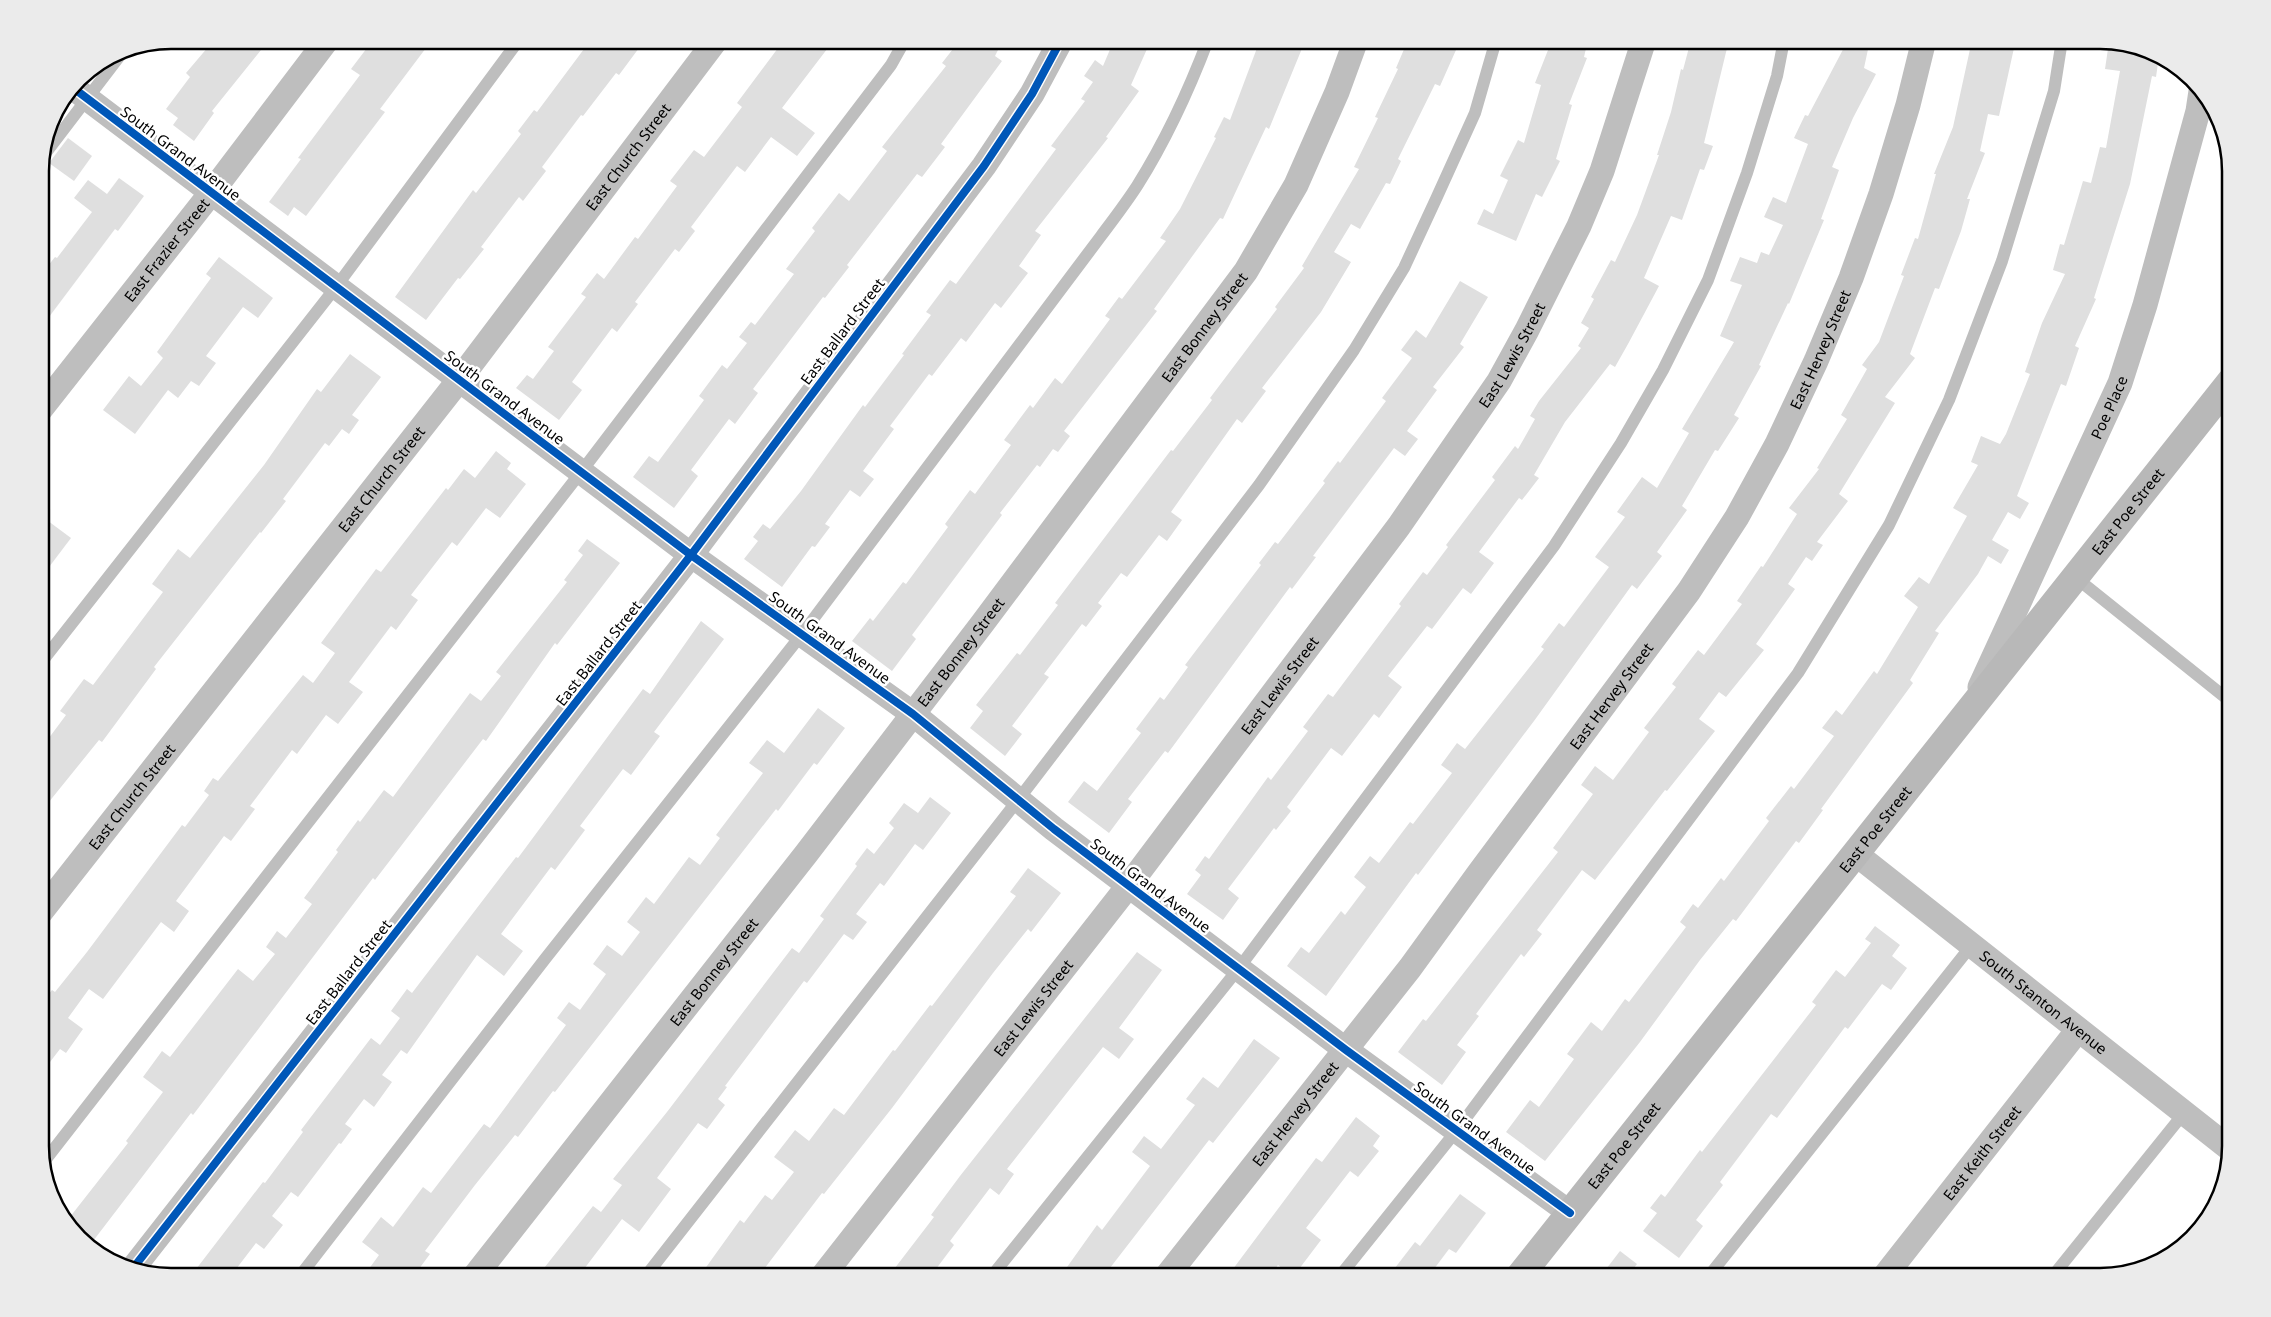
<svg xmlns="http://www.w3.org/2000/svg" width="2271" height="1317" font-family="'Noto Sans',sans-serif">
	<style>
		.building { fill: #dfdfdf }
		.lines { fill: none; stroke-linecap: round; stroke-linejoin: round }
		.lane { stroke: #bebebe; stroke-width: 12 }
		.street { stroke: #bebebe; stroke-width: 25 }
		.secondary { stroke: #b8b8b8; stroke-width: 28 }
		.cycleway-casing { stroke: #fff; stroke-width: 11 }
		.cycleway { stroke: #0057b8; stroke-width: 8 }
		.labels { text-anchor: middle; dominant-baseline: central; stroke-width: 5; stroke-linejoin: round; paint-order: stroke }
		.street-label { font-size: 15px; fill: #000; stroke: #fff }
		.rim { fill: none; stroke: #000; stroke-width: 2.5 }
	</style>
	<rect width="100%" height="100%" fill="#fff"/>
	<g class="building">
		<path d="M214 40H269L212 111 214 113 194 141 173 125 178 118 166 109 190 77 186 73Z"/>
		<path d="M373 40H432L380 109 385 112 306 216 294 207 288 216 269 202 301 159 298 158 360 75 351 69Z"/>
		<path d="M572 40H629L639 48 619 75 616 73 583 116 581 115 542 167 546 171 523 201 519 197 481 247 484 249 460 279 458 278 426 320 395 297 473 190 476 193 521 134 518 131 534 110 537 112 584 49Z"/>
		<path d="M784 40H834L782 108 815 133 797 156 771 137 745 172 737 166 691 227 695 231 679 252 675 249 635 302 638 304 617 332 612 328 572 382 582 390 559 420 516 388 527 375 533 379 554 351 548 347 586 297 581 294 597 273 604 279 635 237 638 239 677 186 670 181 694 150 704 157 742 107 737 103Z"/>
		<path d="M960 40H1003L995 56 1002 61 941 144 945 147 922 177 917 174 847 265 849 267 825 298 823 297 753 389 758 393 735 424 729 419 691 470 698 476 674 508 633 477 649 456 658 462 704 400 699 396 722 365 727 369 747 343 739 337 751 322 755 325 794 274 786 269 815 231 812 228 839 193 849 201 887 151 882 147 946 66 942 63Z"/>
		<path d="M1114 40H1151L1131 85 1139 91 1106 137 1108 138 1035 231 1041 235 1019 266 1028 273 1001 308 995 303 966 342 961 338 932 376 929 374 890 426 894 429 863 471 874 479 860 497 850 490 825 524 830 527 815 547 812 546 782 587 744 559 758 541 753 537 763 524 770 529 801 491 863 405 865 407 904 355 902 354 931 315 926 312 950 280 956 284 1056 149 1051 146 1085 101 1081 99 1093 82 1084 76 1095 60 1103 66Z"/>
		<path d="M1260 40H1288L1303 46 1269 129 1266 127 1223 219 1220 218 1154 309 1157 311 1064 431 1070 436 1058 452 1053 449 1040 467 1037 465 1000 513 1002 515 912 635 916 639 892 671 852 641 870 618 873 621 903 582 906 584 948 527 945 524 970 490 975 494 1011 445 1004 440 1030 405 1033 408 1055 378 1062 384 1110 319 1105 316 1119 297 1122 299 1166 241 1160 238 1180 209 1216 138 1214 137 1224 117 1230 120Z"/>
		<path d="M1408 40H1433L1456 50 1440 86 1435 84 1398 159 1401 161 1390 184 1386 183 1360 229 1351 224 1334 252 1351 262 1321 312 1262 388 1266 391 1242 423 1237 419 1171 512 1182 520 1167 541 1159 535 1127 577 1121 573 1098 603 1102 606 1086 627 1082 624 1044 674 1049 677 1012 726 1022 734 1005 756 970 728 983 711 976 705 1017 653 1020 655 1058 605 1055 603 1171 450 1173 451 1212 400 1210 398 1277 309 1275 307 1304 268 1302 266 1359 169 1354 167 1378 118 1375 117 1398 69 1396 68Z"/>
		<path d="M1552 40H1588L1584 57 1587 58 1569 104 1572 105 1556 159 1560 161 1542 197 1536 194 1516 241 1477 224 1484 209 1493 214 1508 180 1500 176 1518 140 1524 143 1541 85 1535 83Z"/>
		<path d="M1691 40H1729L1704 143 1713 146 1704 170 1700 169 1682 220 1671 216 1644 278 1659 286 1628 344 1615 367 1610 364 1565 422 1534 475 1539 478 1522 500 1519 498 1479 552 1494 563 1471 594 1463 588 1432 629 1427 626 1388 676 1402 687 1379 718 1374 714 1342 756 1331 748 1287 807 1291 811 1276 830 1274 828 1228 889 1239 898 1223 920 1187 894 1201 875 1195 870 1205 856 1209 859 1268 777 1271 780 1308 731 1303 727 1328 694 1333 697 1401 606 1399 604 1423 572 1427 575 1448 547 1446 545 1495 480 1492 477 1515 446 1518 449 1535 419 1530 416 1539 401 1581 348 1578 346 1589 328 1581 323 1594 299 1591 297 1611 260 1615 262 1637 215 1659 155H1657L1671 112 1681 69 1683 70Z"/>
		<path d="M1848 40H1870L1864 68 1876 74 1853 118 1832 167 1839 170 1821 219 1824 220 1789 304 1788 303 1759 365 1761 366 1734 415 1739 418 1718 451 1715 450 1682 506 1687 510 1657 552 1662 556 1637 589 1632 585 1534 721 1418 875 1416 873 1326 996 1287 966 1301 947 1309 953 1341 911 1345 915 1366 887 1354 877 1370 856 1379 863 1410 822 1413 824 1452 773 1441 765 1457 743 1465 749 1544 649 1541 647 1559 623 1564 627 1609 567 1595 557 1625 517 1617 512 1642 477 1657 488 1689 433 1682 429 1734 342 1720 336 1742 285 1730 281 1740 257 1757 263 1761 252 1769 255 1783 225 1764 217 1773 197 1786 203 1808 144 1794 138 1805 115 1808 116Z"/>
		<path d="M1972 40 2014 48 1999 116 1988 114 1980 151 1985 153 1967 199H1970L1961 231 1939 289 1935 288 1910 354 1915 358 1885 397 1895 403 1839 494 1848 501 1817 542 1823 545 1812 561 1806 557 1788 584 1795 589 1756 644 1764 650 1726 697 1719 692 1699 719 1715 731 1667 791 1665 790 1595 880 1582 870 1537 930 1542 934 1524 957 1521 954 1476 1014 1479 1016 1457 1045 1466 1052 1442 1085 1398 1052 1423 1019 1426 1021 1455 984 1558 852 1553 848 1593 794 1581 785 1595 766 1613 780 1649 732 1644 728 1676 687 1672 684 1698 650 1704 655 1742 604 1737 601 1761 566 1763 567 1797 514 1789 508 1819 469 1817 468 1847 419 1841 415 1867 369 1862 365 1879 342 1904 276 1901 275 1915 238 1918 239 1936 174H1934L1953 127Z"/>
		<path d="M2109 42 2159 56 2156 77 2152 76 2130 184 2094 298 2096 299 2075 346 2079 348 2066 386 2061 384 2017 496 2029 503 2020 519 2008 512 1992 540 2009 550 2001 564 1988 556 1978 574 1935 631 1939 633 1910 680 1913 683 1821 809 1823 810 1799 843 1796 841 1736 921 1733 919 1700 960 1640 1042 1545 1161 1506 1132 1530 1100 1539 1107 1574 1059 1567 1054 1591 1022 1602 1031 1625 999 1629 1002 1686 927 1680 922 1693 904 1698 908 1721 878 1724 881 1769 821 1766 818 1791 786 1794 789 1834 736 1822 728 1836 710 1842 715 1874 671 1877 674 1918 607 1904 596 1919 577 1929 584 1967 516 1953 508 1978 465 1971 462 1981 436 2000 444 2006 434 2030 374 2025 372 2042 323 2065 274 2053 270 2060 244 2064 245 2083 181 2091 183 2100 147 2106 148 2120 71 2105 69Z"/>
		<path d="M68 138 92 156 74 181 49 163Z"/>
		<path d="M119 178 144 196 118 231 115 229 40 329V276L55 257 57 258 92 212 74 198 88 180 107 194Z"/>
		<path d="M219 257 273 298 258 318 243 307 206 356 216 363 199 386 191 381 178 398 168 390 135 434 103 410 129 376 141 386 163 358 157 352 211 278 206 274Z"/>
		<path d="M1460 281 1488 297 1460 344 1464 347 1433 387 1437 390 1407 431 1418 439 1405 456 1394 448 1313 556 1316 557 1292 589 1290 587 1168 753 1165 751 1128 799 1132 802 1109 833 1068 802 1084 781 1097 791 1141 733 1136 729 1160 697 1164 700 1188 667 1185 665 1261 565 1259 563 1275 542 1278 544 1325 483 1323 481 1338 461 1340 463 1386 401 1382 398 1412 358 1401 350 1416 330 1426 338Z"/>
		<path d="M350 354 381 377 352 415 359 420 349 434 342 429 329 446 325 443 283 499 286 501 261 533 260 532 154 667 156 669 102 742 99 740 40 813V750L66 715 60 711 84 679 93 685 163 592 152 584 178 549 190 558 264 465 317 389 321 392Z"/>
		<path d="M496 451 511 463 507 469 526 484 500 518 486 508 457 546 452 542 411 595 418 600 396 630 391 626 349 682 363 692 338 724 326 715 297 754 292 750 250 806 255 809 231 841 224 836 176 901 189 911 174 932 161 922 103 999 89 989 68 1018 83 1029 66 1053 60 1049 40 1075V1005L52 990 55 992 87 952 182 825 185 827 209 795 204 791 213 778 218 781 303 675 313 683 335 653 321 643 376 569 381 572 446 488 448 490 464 469 475 478Z"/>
		<path d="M40 515 71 538 40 579Z"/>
		<path d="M587 539 620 563 557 645 555 643 486 741 483 739 375 880 373 878 193 1115 191 1113 90 1245 66 1222 128 1143 126 1141 163 1092 143 1077 162 1051 170 1057 238 969 253 981 275 954 266 947 277 931 286 938 312 904 304 898 338 852 336 850 358 820 360 822 384 790 393 797 470 693 481 701 501 676 496 672 567 582 564 580 583 555 578 551Z"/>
		<path d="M701 621 724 639 654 732 660 736 631 775 623 769 580 826 585 830 555 870 551 867 501 934 523 951 504 976 477 955 407 1054 401 1050 382 1075 392 1082 374 1107 364 1099 345 1124 352 1129 341 1144 339 1143 298 1197 291 1192 272 1216 283 1225 264 1249 256 1243 230 1277H190L263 1182 265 1183 303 1132 301 1130 371 1038 380 1045 400 1018 391 1011 407 989 412 993 516 857 518 858 643 689 650 694Z"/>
		<path d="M818 708 845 728 817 765 814 763 778 811 776 809 555 1092 553 1091 518 1137 515 1135 475 1185 425 1251 430 1254 413 1277H363L379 1255 362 1242 381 1217 393 1227 423 1187 431 1193 484 1124 490 1128 566 1025 557 1018 569 1002 580 1010 606 974 593 964 607 945 622 956 640 932 627 922 646 897 654 904 689 857 700 865 720 838 716 835 763 773 749 763 767 740 784 753Z"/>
		<path d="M930 797 951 813 923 850 915 844 884 886 880 883 856 914 867 922 853 940 844 934 807 983 804 981 725 1086 727 1087 718 1099 725 1105 707 1129 698 1123 657 1178 671 1189 639 1232 622 1219 578 1277H537L593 1206 601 1212 622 1185 613 1179 667 1112 792 948 799 953 824 919 820 916 857 866 855 864 867 848 874 854 894 828 889 823 904 803 918 813Z"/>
		<path d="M1028 868 1061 893 1031 932 1028 929 993 973 892 1108 824 1194 822 1193 758 1277H699L740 1220 744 1223 765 1195 772 1200 794 1172 774 1157 795 1130 809 1141 834 1108 844 1115 893 1050 895 1051 930 1005 932 1006 1016 896 1010 892Z"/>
		<path d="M1875 926 1900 945 1892 956 1907 968 1891 990 1882 984 1848 1029 1845 1027 1777 1118 1771 1114 1720 1182 1723 1185 1696 1220 1703 1226 1679 1258 1643 1231 1657 1213 1650 1208 1661 1194 1665 1197 1700 1150 1702 1152 1816 1005 1812 1002 1836 970 1845 977 1871 943 1865 939Z"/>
		<path d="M1137 952 1162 970 1119 1028 1134 1039 1119 1059 1103 1047 1007 1169 1014 1174 999 1195 990 1188 950 1241 954 1245 930 1277H888L934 1217 931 1215 960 1176Z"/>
		<path d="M1254 1039 1280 1058 1213 1143 1209 1140 1103 1277H1060L1097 1225 1102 1230 1150 1166 1132 1152 1144 1136 1161 1149 1195 1105 1186 1099 1203 1077 1218 1088Z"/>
		<path d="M1356 1117 1380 1136 1373 1146 1379 1151 1358 1177 1350 1171 1306 1228 1321 1240 1293 1277 1278 1265 1269 1277H1227L1316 1158 1322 1162Z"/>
		<path d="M1460 1194 1486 1213 1456 1253 1449 1249 1428 1277H1388L1415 1242 1420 1246Z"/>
		<path d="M1620 1251 1637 1264 1627 1277H1600Z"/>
	</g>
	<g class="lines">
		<g class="lane">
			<path d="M41 159 125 49"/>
			<path d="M2075 577 2231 702"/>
			<path d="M40 664 336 287 519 40"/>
			<path d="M43 1163 581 472 891 65 905 40"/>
			<path d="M299 1277 545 959 802 634 1101 236C1113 220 1126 203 1137 186 1166 140 1189 90 1208 40"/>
			<path d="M645 1277 1018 800 1259 485 1354 350 1404 268 1436 199 1475 113 1496 40"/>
			<path d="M991 1277 1239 968 1554 546 1621 443 1663 370 1708 280 1747 173 1777 76 1784 40"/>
			<path d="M1339 1277 1457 1130 1798 673 1889 525 1949 400 2002 261 2054 91 2062 40"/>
			<path d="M1708 1277 1971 946"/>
			<path d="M2052 1277 2184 1113"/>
		</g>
		<g class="street">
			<path d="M72 87 691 555 913 714 1054 829 1346 1050 1570 1213"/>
			<path id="s1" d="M40 410 211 193 327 40"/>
			<path id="s2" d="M1980 687 2120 383 2145 305 2198 111 2201 91"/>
			<path id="s3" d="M1856 854 2230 1149"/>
			<path id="s4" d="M40 913 459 380 716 40"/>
			<path d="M134 1267 691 555 984 166 1032 94 1061 40"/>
			<path id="s5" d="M474 1277 806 854 982 624 1246 271 1296 185 1337 92 1356 40"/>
			<path id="s6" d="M822 1277 1129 885 1399 526 1499 381 1527 330 1579 226 1602 171 1644 40"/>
			<path id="s7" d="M1166 1277 1410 968 1479 873 1689 591 1737 517 1777 444 1816 361 1851 278 1881 194 1908 105 1924 40"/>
			<path id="s8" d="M1884 1277 2078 1030"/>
		</g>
		<path class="secondary" id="s9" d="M1519 1277 2231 381"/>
		<defs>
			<g id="cycleway">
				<path d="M72 87 691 555 913 714 1054 829 1346 1050 1570 1213"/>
				<path d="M134 1267 691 555 984 166 1032 94 1061 40"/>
			</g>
		</defs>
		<use href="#cycleway" class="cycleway-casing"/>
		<use href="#cycleway" class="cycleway"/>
	</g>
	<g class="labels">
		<g class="street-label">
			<text transform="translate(181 153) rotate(37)">South Grand Avenue</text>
			<text stroke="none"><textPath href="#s4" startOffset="958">East Church Street</textPath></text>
			<text stroke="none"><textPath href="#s1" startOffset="204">East Frazier Street</textPath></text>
			<text stroke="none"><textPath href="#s5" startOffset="1198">East Bonney Street</textPath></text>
			<text transform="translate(842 331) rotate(-53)">East Ballard Street</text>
			<text stroke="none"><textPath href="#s7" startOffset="1138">East Hervey Street</textPath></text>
			<text stroke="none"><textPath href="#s6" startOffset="1152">East Lewis Street</textPath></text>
			<text transform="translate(505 397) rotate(37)">South Grand Avenue</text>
			<text stroke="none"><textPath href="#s2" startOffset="308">Poe Place</textPath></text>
			<text stroke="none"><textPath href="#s4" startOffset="552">East Church Street</textPath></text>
			<text stroke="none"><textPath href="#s9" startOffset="978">East Poe Street</textPath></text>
			<text transform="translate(830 637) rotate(36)">South Grand Avenue</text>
			<text stroke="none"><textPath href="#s5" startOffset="792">East Bonney Street</textPath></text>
			<text transform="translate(598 653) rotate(-52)">East Ballard Street</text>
			<text stroke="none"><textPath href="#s6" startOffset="748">East Lewis Street</textPath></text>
			<text stroke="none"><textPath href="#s7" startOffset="732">East Hervey Street</textPath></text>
			<text stroke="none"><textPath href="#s4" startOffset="148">East Church Street</textPath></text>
			<text stroke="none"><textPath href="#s9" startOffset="572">East Poe Street</textPath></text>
			<text transform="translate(1151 885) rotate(37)">South Grand Avenue</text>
			<text transform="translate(348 972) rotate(-52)">East Ballard Street</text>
			<text stroke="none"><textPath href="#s5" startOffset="388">East Bonney Street</textPath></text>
			<text stroke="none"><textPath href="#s3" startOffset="239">South Stanton Avenue</textPath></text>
			<text stroke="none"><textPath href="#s6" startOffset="342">East Lewis Street</textPath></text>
			<text stroke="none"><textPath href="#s7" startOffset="208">East Hervey Street</textPath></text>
			<text transform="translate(1475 1127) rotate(36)">South Grand Avenue</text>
			<text stroke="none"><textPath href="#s9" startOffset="168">East Poe Street</textPath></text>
			<text stroke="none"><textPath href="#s8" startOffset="158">East Keith Street</textPath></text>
		</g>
	</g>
	<path d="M0 0H2271V1317H0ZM171 49H2100A122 122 0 0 1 2222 171V1146A122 122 0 0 1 2100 1268H171A122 122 0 0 1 49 1146V171A122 122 0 0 1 171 49Z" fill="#ebebeb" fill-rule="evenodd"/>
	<path class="rim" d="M171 49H2100A122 122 0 0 1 2222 171V1146A122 122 0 0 1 2100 1268H171A122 122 0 0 1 49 1146V171A122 122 0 0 1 171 49Z"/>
</svg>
